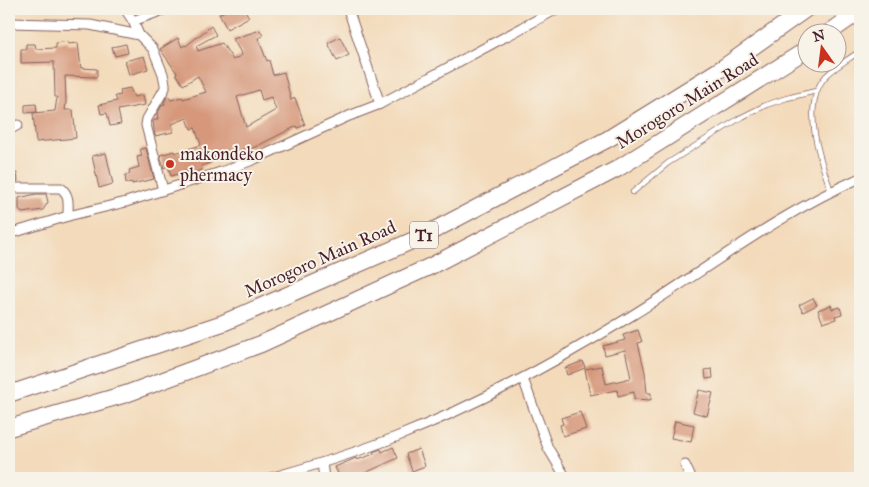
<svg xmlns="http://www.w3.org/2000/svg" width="869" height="487" font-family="'IM FELL Great Primer',serif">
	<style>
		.building { fill: #d6977a; fill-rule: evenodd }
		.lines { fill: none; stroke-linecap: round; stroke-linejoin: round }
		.lane-casing { stroke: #85605d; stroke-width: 6 }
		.street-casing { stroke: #85605d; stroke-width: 11 }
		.highway-casing { stroke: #85605d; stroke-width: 18 }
		.lane { stroke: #fff; stroke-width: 4.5 }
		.street { stroke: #fff; stroke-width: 9 }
		.highway { stroke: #fff; stroke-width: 16 }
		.poi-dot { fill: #c8321e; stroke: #f7f3e8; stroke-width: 2 }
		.labels { text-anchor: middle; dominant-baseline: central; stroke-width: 4; stroke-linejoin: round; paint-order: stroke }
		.shield { fill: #f7f3e8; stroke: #7e5f64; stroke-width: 1 }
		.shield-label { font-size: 16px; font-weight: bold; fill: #4a1f2b }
		.street-label { font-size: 18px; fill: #4a1f2b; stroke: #f7f3e8 }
		.poi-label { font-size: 18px; fill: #4a1f2b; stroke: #f7f3e8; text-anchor: start }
	</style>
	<rect width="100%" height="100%" fill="#f7f3e8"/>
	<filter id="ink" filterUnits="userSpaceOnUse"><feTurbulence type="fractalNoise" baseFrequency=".02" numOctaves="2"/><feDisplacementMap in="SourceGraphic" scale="10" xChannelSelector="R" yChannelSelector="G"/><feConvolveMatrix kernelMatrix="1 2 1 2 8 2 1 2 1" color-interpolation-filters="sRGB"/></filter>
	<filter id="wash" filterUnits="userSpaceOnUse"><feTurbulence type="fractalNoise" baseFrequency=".0096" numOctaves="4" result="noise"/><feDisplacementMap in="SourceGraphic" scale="20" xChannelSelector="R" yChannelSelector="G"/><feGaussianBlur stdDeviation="1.12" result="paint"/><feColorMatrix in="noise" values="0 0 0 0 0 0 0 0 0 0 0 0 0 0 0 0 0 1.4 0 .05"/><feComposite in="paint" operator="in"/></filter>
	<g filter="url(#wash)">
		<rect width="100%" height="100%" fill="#f3daba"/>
		<g id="blocks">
			<g class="building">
				<path d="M228 9H244L249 17 227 29 219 14Z"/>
				<path d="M211 26 216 35 196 46 198 51 222 43 233 60 242 55 233 39 260 30 263 36 258 38 267 61 269 60 273 75 284 72 291 100 295 98 305 125 298 128 297 126 251 149 250 146 237 152 235 149 209 160 210 163 201 166 202 170 189 174 188 171 171 176 168 166 164 168 160 155 174 151 175 153 201 145 195 128 191 129 187 118 172 124 173 132 155 136 153 121 158 119 157 114 162 105 165 104 164 102 168 96 171 100 182 97 183 99 206 92 198 76 183 85 176 74 177 73 160 49 178 38 182 47 185 45 186 46ZM259 90 262 100 271 97 276 110 246 127 237 97Z"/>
				<path d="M340 37 349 55 337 61 328 43Z"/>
				<path d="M68 41V44L78 43 81 68 97 69V77L65 76 66 102 65 110H73L76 138 36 142 33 113 55 111 57 97H55L54 62 21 63V49H26V44H35L36 49 56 48V43Z"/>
				<path d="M126 44 128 53 115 56 112 47Z"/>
				<path d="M144 56 148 69 129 75 125 61Z"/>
				<path d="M130 88 134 97 143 95 145 105 118 110 121 124 110 126 107 113 101 114 99 105 117 101 115 96 121 95 120 90Z"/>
				<path d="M36 104 37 112 25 113V105Z"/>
				<path d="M146 148 154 179 132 184V182L126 183 125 175 130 174 129 170 139 167 137 157 142 156 140 149Z"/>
				<path d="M106 153 113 184 99 188 92 156Z"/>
				<path d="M17 173 18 181 9 182V175Z"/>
				<path d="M36 194H46L48 202 43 210 22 213 19 209V198Z"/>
				<path d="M813 298 817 305 803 312 799 305Z"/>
				<path d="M831 305 832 309 840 307 842 314 835 316 836 319 823 323 818 310Z"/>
				<path d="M638 330 642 342 638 343 645 372 647 393H651V400L634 399V392L618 396 617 390 590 395 585 369 602 366 606 384 631 378 625 350 605 355 603 346 625 340 623 335Z"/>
				<path d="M583 361 585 368 567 375 565 368Z"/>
				<path d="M712 369 713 378 706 379 705 370Z"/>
				<path d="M699 390 713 393 707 416 693 412Z"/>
				<path d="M580 412 586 429 563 436 560 425 563 424 561 418Z"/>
				<path d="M675 421 694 425 691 442 671 438Z"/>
				<path d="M393 447 398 458 354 478H340L335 467 356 458 357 460 374 454 373 452 381 449 382 452Z"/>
				<path d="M419 449 425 466 412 471 406 454Z"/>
			</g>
		</g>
	</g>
	<g filter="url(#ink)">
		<use href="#blocks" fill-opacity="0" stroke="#85605d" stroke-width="1"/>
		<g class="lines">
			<defs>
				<g id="lane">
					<path d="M831 191C820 160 800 104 826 76 835 67 849 59 860 51"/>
					<path d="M633 192 668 163 740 118 766 105 787 98 816 91"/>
				</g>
				<g id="street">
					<path d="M125 9 133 21 139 35 153 49 163 74 165 84V88L147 119 146 125 163 190"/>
					<path d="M348 9 380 104"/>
					<path d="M133 21 166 9"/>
					<path d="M9 23 90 25 139 35"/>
					<path d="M9 130 18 125"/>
					<path d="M9 188H61C70 195 68 205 68 216"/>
					<path d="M9 234 68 216 126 202 227 170 255 159 349 116 380 104 557 9"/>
					<path d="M525 384 548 448 566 478"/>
					<path d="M322 463 324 478"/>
					<path d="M685 465 691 478"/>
					<path d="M270 478C313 466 355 453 396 437 477 405 556 362 631 316 707 269 778 214 860 178"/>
				</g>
				<g id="highway">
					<path d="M830 32 860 11"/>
					<path d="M9 394 223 323 423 236 608 139 724 67 806 9"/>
					<path d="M9 428 126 394 261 344 431 266 617 169 806 50"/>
				</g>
			</defs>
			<use href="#lane" class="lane-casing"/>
			<use href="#street" class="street-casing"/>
			<use href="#highway" class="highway-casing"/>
			<use href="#lane" class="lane"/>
			<use href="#street" class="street"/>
			<use href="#highway" class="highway"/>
		</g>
	</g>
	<circle class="poi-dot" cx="170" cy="164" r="5"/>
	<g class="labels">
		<rect class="shield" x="410" y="221.5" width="28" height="27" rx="4"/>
		<g class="shield-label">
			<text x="424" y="235">T1</text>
		</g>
		<g class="street-label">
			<text transform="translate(687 101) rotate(-32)">Morogoro Main Road</text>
			<text transform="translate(320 259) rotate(-24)">Morogoro Main Road</text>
		</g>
		<g class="poi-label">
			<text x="180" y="154">makondeko<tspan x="180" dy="21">phermacy</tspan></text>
		</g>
	</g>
	<rect width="869" height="487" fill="none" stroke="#f7f3e8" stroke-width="30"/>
	<g transform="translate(822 48) rotate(346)"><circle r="24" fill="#f7f3e8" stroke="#b29e9c"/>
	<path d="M0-4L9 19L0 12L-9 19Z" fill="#c8321e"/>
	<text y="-8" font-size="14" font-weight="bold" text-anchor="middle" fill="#4a1f2b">N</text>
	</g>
</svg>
